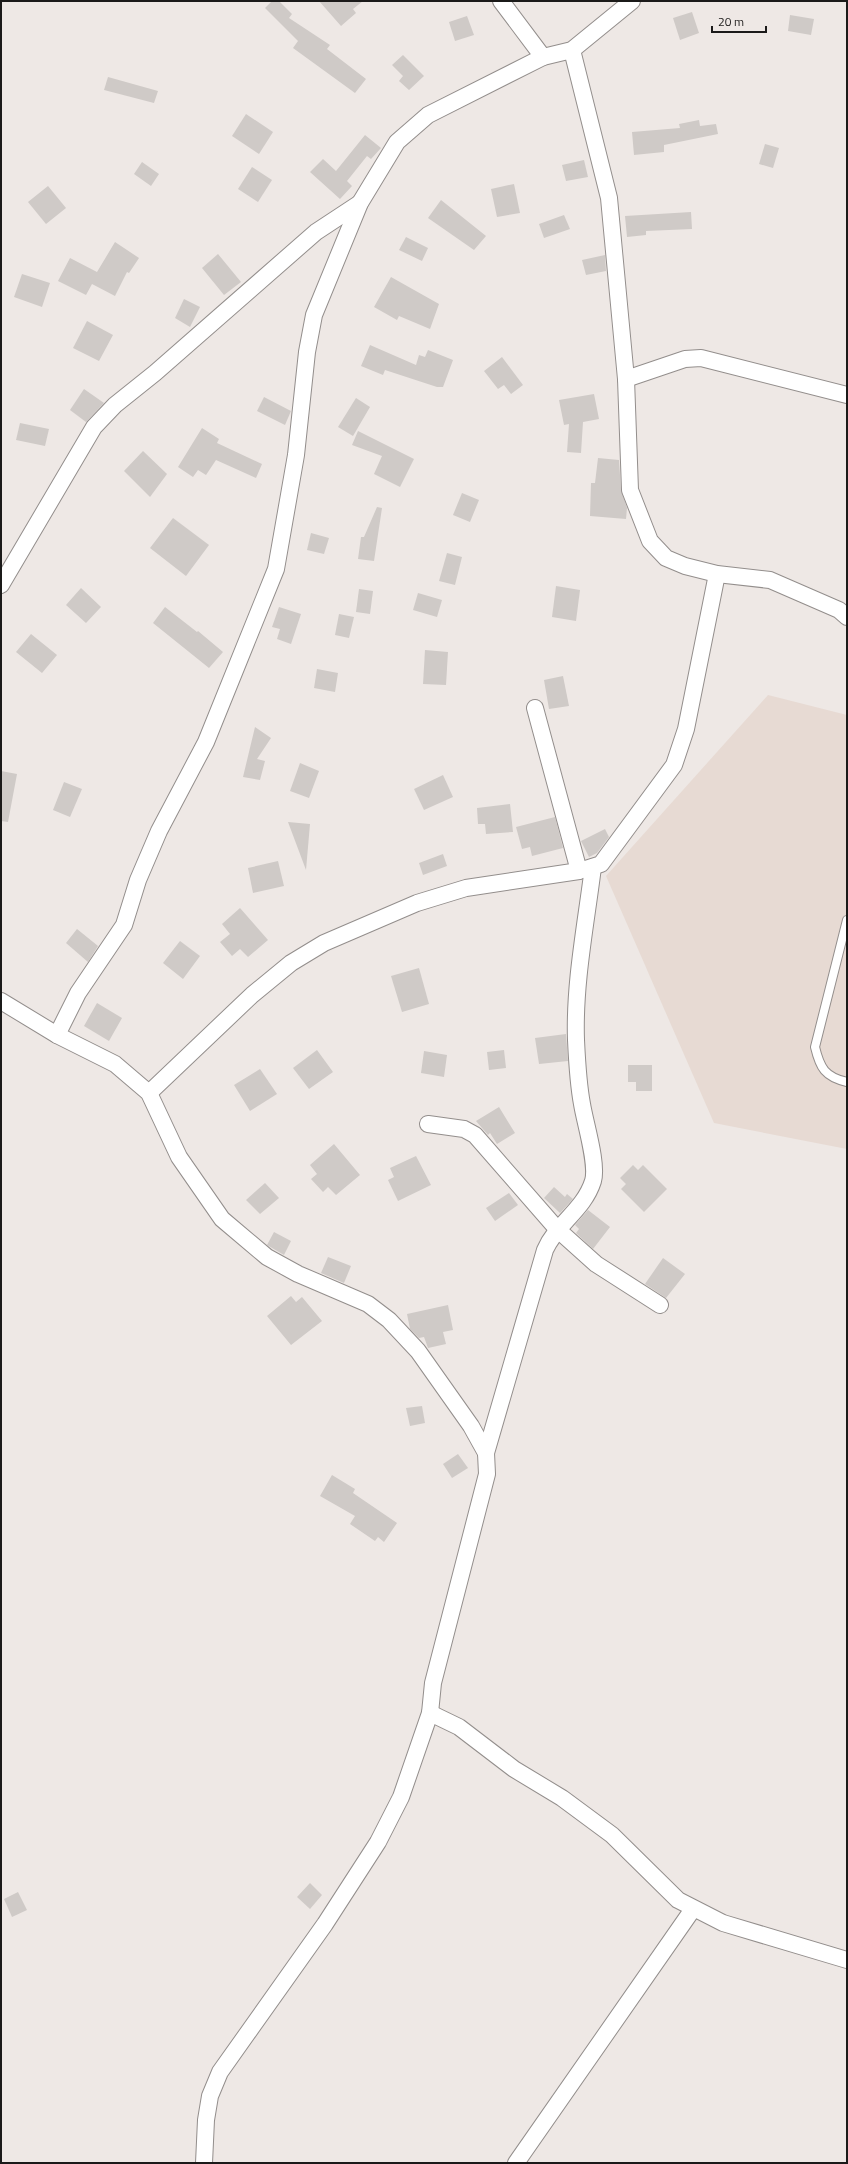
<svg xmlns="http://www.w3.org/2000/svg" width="848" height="2164" font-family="'Titillium Web',sans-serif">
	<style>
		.built { fill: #e7dad3 }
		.building { fill: #cfcac7 }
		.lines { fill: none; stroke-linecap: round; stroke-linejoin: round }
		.lane-casing { stroke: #938e8c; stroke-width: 10 }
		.street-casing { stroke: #938e8c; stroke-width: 18 }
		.lane { stroke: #fff; stroke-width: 8 }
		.street { stroke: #fff; stroke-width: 16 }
	</style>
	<rect width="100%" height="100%" fill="#eee8e5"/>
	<path class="built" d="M768 695 847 715V1149L714 1123 606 876Z"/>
	<g class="building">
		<path d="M272 1H279L292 14 289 18 330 45 327 49 366 79 355 93 293 48 298 41 265 8Z"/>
		<path d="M319 1H363L353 9 356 13 341 26Z"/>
		<path d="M692 12 699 33 680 40 673 18Z"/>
		<path d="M790 15 814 19 811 35 788 31Z"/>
		<path d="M467 16 474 35 455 41 449 22Z"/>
		<path d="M403 55 424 76 409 90 399 81 403 76 392 65Z"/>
		<path d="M108 77 158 91 154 103 104 90Z"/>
		<path d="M246 114 273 132 259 154 232 136Z"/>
		<path d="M699 120 700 126 716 124 718 134 664 145V152L634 155 632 132 680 128 679 124Z"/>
		<path d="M365 135 381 148 371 159 367 156 347 181 352 186 340 199 310 172 323 159 336 171Z"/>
		<path d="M765 144 779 148 773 168 759 164Z"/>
		<path d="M584 160 588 177 566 181 562 165Z"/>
		<path d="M142 162 159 174 151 186 134 174Z"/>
		<path d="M252 167 272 180 258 202 238 189Z"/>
		<path d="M514 184 520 213 497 217 491 189Z"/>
		<path d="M48 186 66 208 46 224 28 202Z"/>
		<path d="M441 200 486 236 474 250 428 218Z"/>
		<path d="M691 212 692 229 646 231V235L627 237 625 216Z"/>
		<path d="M564 215 570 229 544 238 539 224Z"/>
		<path d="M406 237 428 248 422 261 399 250Z"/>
		<path d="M115 242 139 258 129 273 127 272 115 296 92 284 86 295 58 281 70 258 97 272Z"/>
		<path d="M218 254 241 282 224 295 202 268Z"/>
		<path d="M605 255 606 271 586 275 582 260Z"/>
		<path d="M22 274 50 283 42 307 14 297Z"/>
		<path d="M391 277 439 304 430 329 399 316 397 320 374 307Z"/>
		<path d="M184 299 200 307 190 327 175 318Z"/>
		<path d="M87 321 113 335 99 361 73 348Z"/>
		<path d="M370 345 416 365 419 355 425 357 428 350 453 360 443 387H437L385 370 383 375 361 366Z"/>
		<path d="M502 357 523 385 511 394 504 385 498 389 484 371Z"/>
		<path d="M84 389 104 403 86 422 70 410Z"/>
		<path d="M594 394 599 419 583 422 581 453 567 452 569 424 564 425 559 400Z"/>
		<path d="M264 397 291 411 285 425 257 411Z"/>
		<path d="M356 398 370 407 353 436 338 427Z"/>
		<path d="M20 423 49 429 45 446 16 440Z"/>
		<path d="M202 428 219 439 217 443 262 464 256 478 216 460 206 475 198 470 193 477 178 467Z"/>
		<path d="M358 431 414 459 400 487 374 474 382 456 352 445Z"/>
		<path d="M143 451 167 474 150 497 124 471Z"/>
		<path d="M598 458 619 460 621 490 627 508 626 519 590 516 591 483H595Z"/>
		<path d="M462 493 479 500 470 522 453 515Z"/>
		<path d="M377 507 382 508 374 561 358 559 361 537H364Z"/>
		<path d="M173 518 209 545 186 576 150 548Z"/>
		<path d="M311 533 329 538 324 554 307 550Z"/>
		<path d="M447 553 462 557 455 585 439 581Z"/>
		<path d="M556 586 580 590 576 621 552 617Z"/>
		<path d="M81 588 101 607 86 623 66 605Z"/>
		<path d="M359 589 373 591 370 614 356 612Z"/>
		<path d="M418 593 442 600 437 617 413 610Z"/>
		<path d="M165 607 197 632 198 631 223 652 209 668 153 623Z"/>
		<path d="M279 607 301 614 291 644 277 639 280 629 272 627Z"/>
		<path d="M339 614 354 617 349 638 335 635Z"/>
		<path d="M31 634 57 655 42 673 16 652Z"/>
		<path d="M425 650 448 652 446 685 423 684Z"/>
		<path d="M317 669 338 673 335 692 314 688Z"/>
		<path d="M563 676 569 706 549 709 544 680Z"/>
		<path d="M255 727 271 738 257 759 265 761 260 780 243 777Z"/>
		<path d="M300 763 319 771 309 798 290 791Z"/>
		<path d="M1 771 17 774 8 822 1 821Z"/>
		<path d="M443 775 453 797 424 810 414 789Z"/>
		<path d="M64 782 82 789 70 817 53 810Z"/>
		<path d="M510 804 513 832 486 834 485 824H478L477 808Z"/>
		<path d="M555 817 563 848 532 856 530 847 522 849 516 827Z"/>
		<path d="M288 822 310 824 306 870Z"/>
		<path d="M605 829 609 837 597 853 589 857 581 841Z"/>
		<path d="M443 854 447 866 423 875 419 863Z"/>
		<path d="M278 861 284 886 253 893 248 868Z"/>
		<path d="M240 908 268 940 248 957 240 949 232 956 220 942 230 934 222 924Z"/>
		<path d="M77 929 98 946 88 962 66 943Z"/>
		<path d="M180 941 200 956 183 979 163 963Z"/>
		<path d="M419 968 429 1004 402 1012 391 976Z"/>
		<path d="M97 1003 122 1018 109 1041 84 1026Z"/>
		<path d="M566 1034 568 1061 539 1064 535 1038Z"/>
		<path d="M317 1050 333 1072 309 1089 293 1068Z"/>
		<path d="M504 1050 506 1068 489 1070 487 1052Z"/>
		<path d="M424 1051 447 1055 444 1077 421 1073Z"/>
		<path d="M628 1065H652V1091H636V1082H628Z"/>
		<path d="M260 1069 277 1094 250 1111 234 1085Z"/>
		<path d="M499 1107 515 1133 497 1144 490 1133 488 1135 476 1121Z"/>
		<path d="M334 1144 360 1175 336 1195 328 1187 323 1192 311 1179 317 1174 310 1165Z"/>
		<path d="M416 1156 431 1185 398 1201 388 1180 394 1177 390 1168Z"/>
		<path d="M633 1165 638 1170 643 1165 667 1189 644 1212 621 1189 626 1184 620 1178Z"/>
		<path d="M265 1183 279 1198 260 1214 246 1200Z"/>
		<path d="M554 1187 565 1197 567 1194 573 1199 560 1213 544 1198Z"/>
		<path d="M509 1193 518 1205 495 1221 486 1208Z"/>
		<path d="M588 1210 610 1227 593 1249 576 1233 579 1229 575 1225Z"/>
		<path d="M274 1232 291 1241 284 1255 267 1245Z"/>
		<path d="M328 1257 351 1266 344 1283 321 1273Z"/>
		<path d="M663 1258 685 1274 666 1298 645 1284Z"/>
		<path d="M291 1296 296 1302 302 1297 322 1321 291 1345 267 1316Z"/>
		<path d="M448 1305 453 1330 443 1332 446 1344 428 1348 424 1337 419 1338 410 1329 407 1314Z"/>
		<path d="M422 1406 425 1423 410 1426 406 1408Z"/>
		<path d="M458 1454 468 1468 452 1478 443 1464Z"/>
		<path d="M332 1475 355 1489 353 1493 397 1523 384 1542 378 1537 375 1541 350 1524 355 1516 320 1496Z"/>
		<path d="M310 1883 322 1895 310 1909 297 1897Z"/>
		<path d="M18 1892 27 1910 12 1917 4 1899Z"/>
	</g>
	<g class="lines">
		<defs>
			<path id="lane" d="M847 920 815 1047C820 1068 825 1077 847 1082"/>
			<g id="street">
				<path d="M501 1 543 57"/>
				<path d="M572 50 609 198 626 379 630 490 650 541 666 558 685 566 717 574 770 580 839 610 847 617"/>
				<path d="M626 379 685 359 701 358 847 395"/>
				<path d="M1 585 94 427 115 405 155 373 316 232 360 203"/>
				<path d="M535 708 579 871"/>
				<path d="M1 1001 57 1035 115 1064 149 1093 179 1157 222 1219 267 1257 298 1274 368 1304 389 1320 418 1351 471 1426 486 1453"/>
				<path d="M57 1035 78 993 124 925 138 880 159 831 206 742 276 569 296 455 307 352 314 315 360 203 397 142 428 115 543 57 572 50 632 1"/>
				<path d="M149 1093 252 995 291 963 324 943 417 903 466 888 579 871 601 864 674 765 686 729 717 574"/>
				<path d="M428 1124 464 1129 475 1135 557 1229 596 1264 660 1305"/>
				<path d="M430 1713 459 1727 514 1769 562 1798 612 1835 678 1900 723 1923 847 1960"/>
				<path d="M204 2163 206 2120 210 2096 220 2072 325 1924 378 1842 401 1797 430 1713 433 1683 487 1474 486 1453 545 1250C556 1224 584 1210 593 1181 598 1164 585 1123 582 1104 578 1083 577 1061 576 1040 574 983 586 924 593 867"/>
				<path d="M516 2163 693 1909"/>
			</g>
		</defs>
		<use href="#lane" class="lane-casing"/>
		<use href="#street" class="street-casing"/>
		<use href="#lane" class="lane"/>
		<use href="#street" class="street"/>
	</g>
	<rect width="848" height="2164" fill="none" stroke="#1b1a19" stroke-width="4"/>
	<path d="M712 26v6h54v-6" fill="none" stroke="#1b1a19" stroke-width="2"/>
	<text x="718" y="26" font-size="12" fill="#1b1a19" stroke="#eee8e5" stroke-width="3" paint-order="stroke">20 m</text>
</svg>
